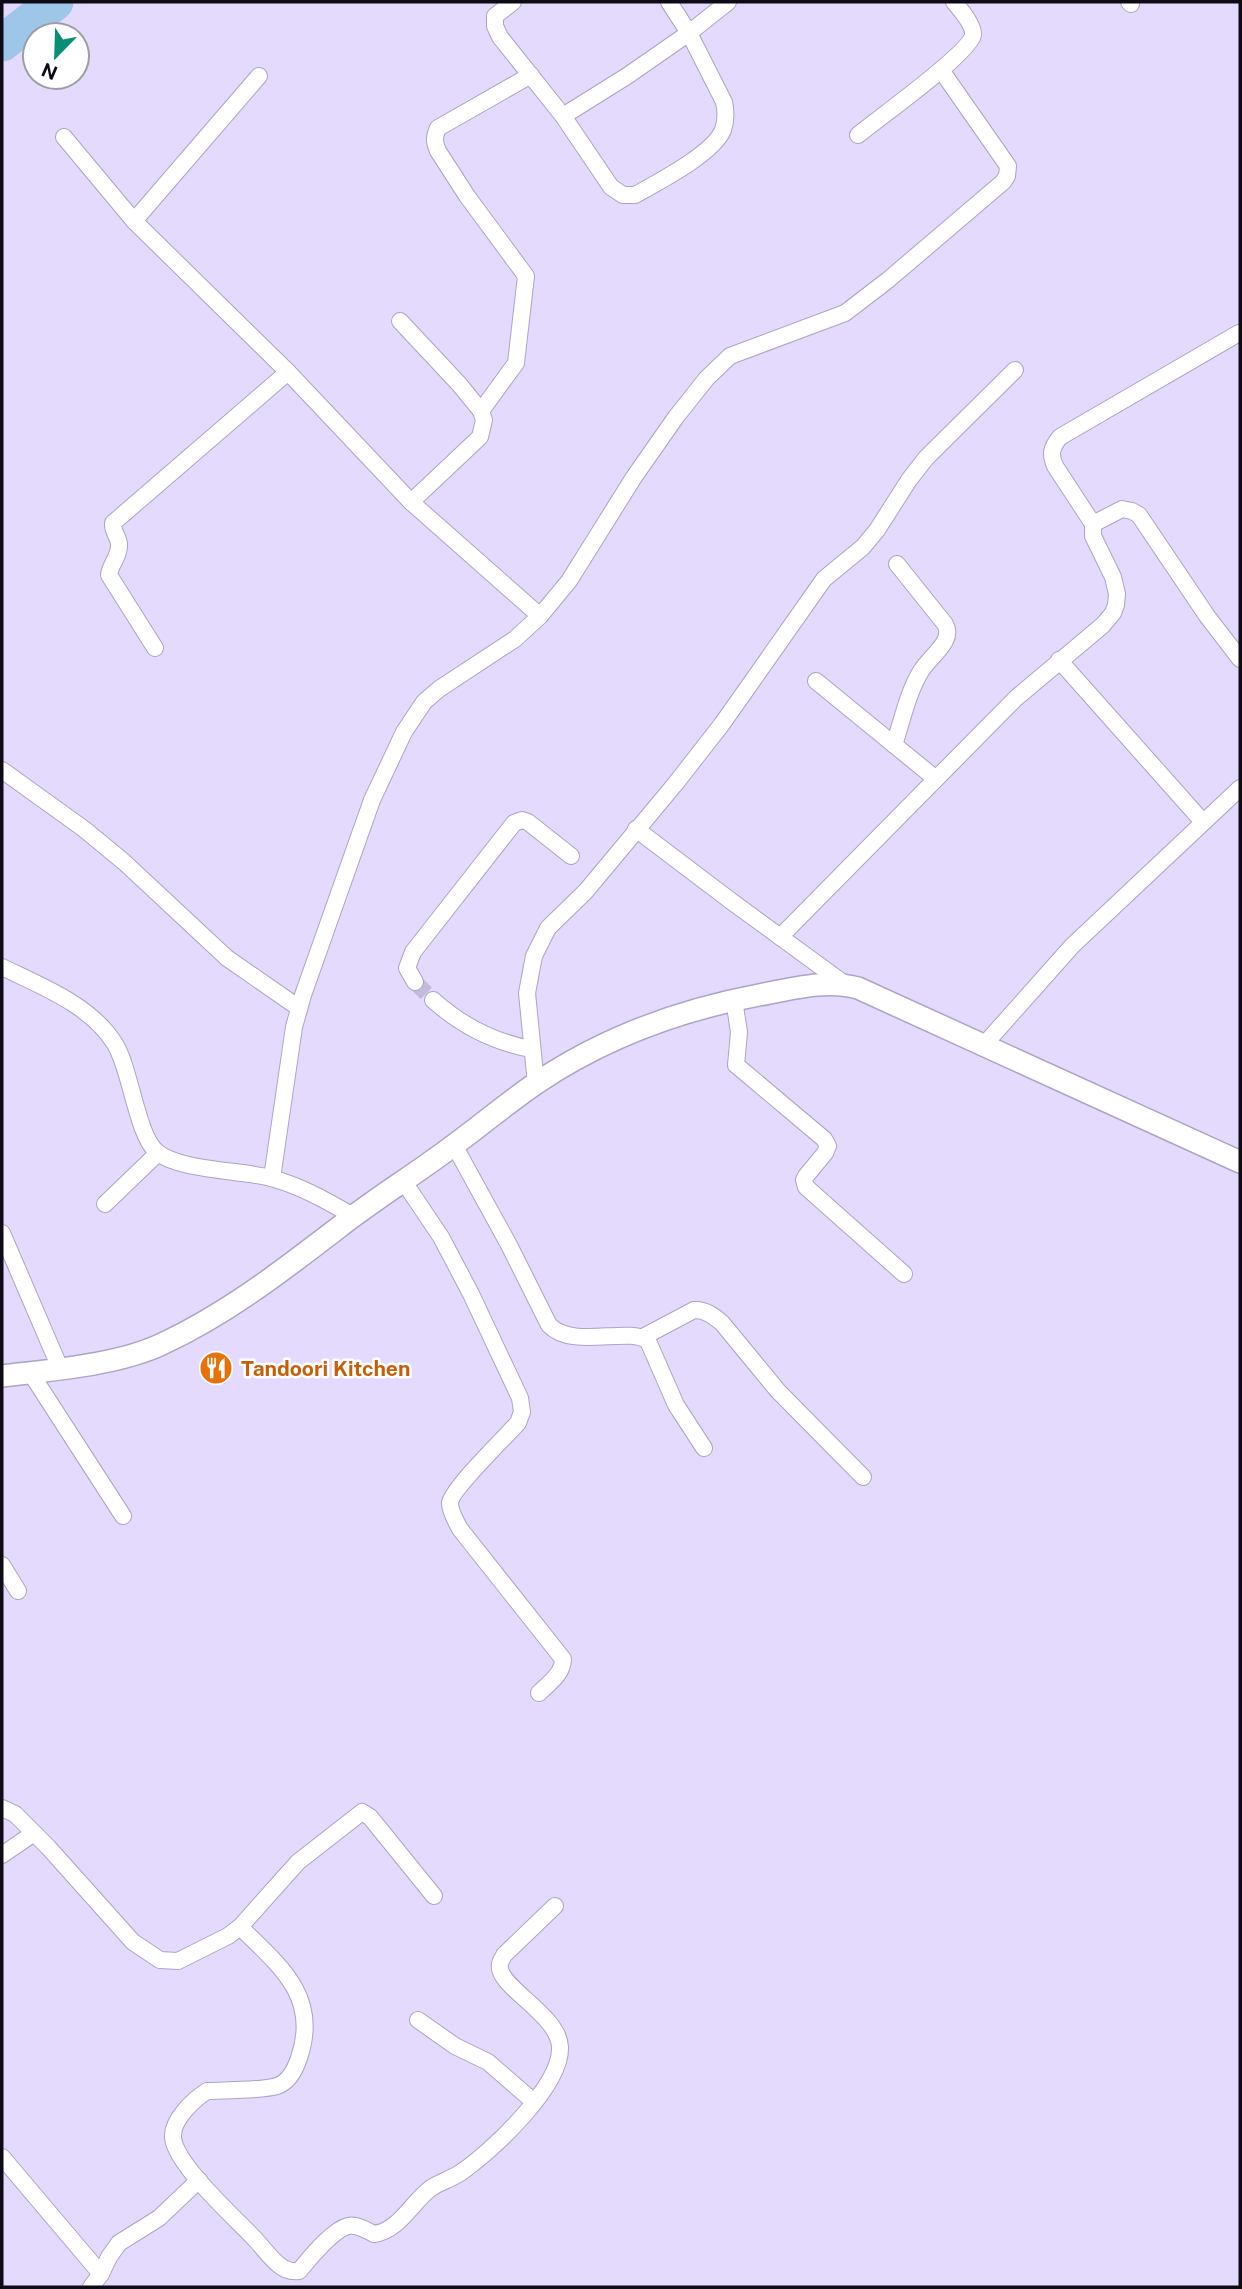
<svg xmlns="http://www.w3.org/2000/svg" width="1242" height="2289" font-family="'Public Sans',sans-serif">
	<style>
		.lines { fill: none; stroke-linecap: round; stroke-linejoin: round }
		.river { stroke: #9ec6e8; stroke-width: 37 }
		.minor-tunnel { stroke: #c3bbda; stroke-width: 16; stroke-dasharray: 16 8; stroke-linecap: butt }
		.minor-casing { stroke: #aca3c5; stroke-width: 18 }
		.tertiary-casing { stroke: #aca3c5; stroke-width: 24 }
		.minor { stroke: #fff; stroke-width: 16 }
		.tertiary { stroke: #fff; stroke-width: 21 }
		.labels { text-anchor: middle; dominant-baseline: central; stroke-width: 5; stroke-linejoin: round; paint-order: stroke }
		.food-label { font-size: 21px; font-weight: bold; fill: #c56008; stroke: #fff; text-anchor: start }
	</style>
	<rect width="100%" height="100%" fill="#e3dafd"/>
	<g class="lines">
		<path class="river" d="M2 43 55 2"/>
		<path class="minor-tunnel" d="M415 982 433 1000"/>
		<defs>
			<g id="minor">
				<path d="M513 2 495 16V26L500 37 563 116 611 187 623 195H635C658 182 713 154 723 130 726 121 726 111 724 102L689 33 627 76 563 116"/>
				<path d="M669 2 689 33 728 2"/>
				<path d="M1129 2 1131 4"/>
				<path d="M858 135C877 119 969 54 973 35 974 25 960 9 954 2"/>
				<path d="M64 137 134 221 288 372 411 502 540 616"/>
				<path d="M134 221 259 76"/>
				<path d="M400 321 459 384 481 411 484 420 480 437 411 502"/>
				<path d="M481 411 516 363 526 276 467 196 438 151C434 142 434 137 438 128L531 75"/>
				<path d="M1093 524 1055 466C1050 454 1051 448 1060 437L1239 333"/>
				<path d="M155 648 109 575C110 565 119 557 119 546 120 537 112 533 113 523L288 372"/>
				<path d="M1059 660 1203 822"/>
				<path d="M816 681 936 779"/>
				<path d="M894 745C902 721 908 692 921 671 930 656 955 641 945 624L897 564"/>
				<path d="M2 770 84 829 124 862 227 958 299 1008"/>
				<path d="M636 829 731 901 846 985"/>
				<path d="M780 937 1016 698 1103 625 1113 613 1116 605 1117 594 1113 577 1093 536V524L1122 509 1132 511 1139 515 1207 616 1240 659"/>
				<path d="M2 967C41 986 91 1005 115 1044 131 1070 137 1136 157 1152 180 1171 241 1170 271 1178 301 1186 327 1201 353 1216"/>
				<path d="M415 982 407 968 413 952 514 823 522 820 528 822 571 856"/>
				<path d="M433 1000C462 1026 493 1042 531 1049"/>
				<path d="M734 1000 739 1032 736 1065 824 1139 828 1146 825 1153 806 1176 804 1180 806 1187 904 1274"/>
				<path d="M984 1045 1072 946 1240 788"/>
				<path d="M536 1084 527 993 534 956 548 928 586 891 676 783 722 724 824 579 863 547 877 530 909 480 926 458 1015 370"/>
				<path d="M454 1145 509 1245 549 1325C573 1350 629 1326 648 1341L676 1405 704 1448"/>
				<path d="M272 1178 294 1027 303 995 372 800 404 732 424 702 439 689 515 639 540 616 569 581 634 477 676 417 707 378 730 356 845 313 888 280 1003 182 1007 176 1008 166 941 70"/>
				<path d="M404 1182 441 1237 471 1294 520 1398 522 1412 518 1423C506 1436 451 1490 450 1503 450 1512 456 1521 460 1529L563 1659C563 1674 549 1683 539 1693"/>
				<path d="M105 1204 158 1153"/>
				<path d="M2 1233 60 1368"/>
				<path d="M643 1337 694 1310C705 1309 714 1316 722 1323L778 1391 863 1477"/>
				<path d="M30 1372 123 1516"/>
				<path d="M2 1565 18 1591"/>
				<path d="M2 1808 15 1814 48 1847 133 1942 160 1960 178 1961 228 1936 240 1927 298 1862 362 1812 370 1817 434 1896"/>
				<path d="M2 1855 34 1833"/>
				<path d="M240 1927C280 1966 320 1997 299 2058 295 2070 289 2082 277 2086 261 2091 225 2090 207 2091 193 2100 172 2120 173 2137 174 2163 235 2218 253 2237 262 2246 269 2257 279 2265 285 2270 291 2272 299 2271 310 2258 332 2230 348 2226 357 2224 366 2230 374 2234 399 2231 412 2202 431 2188 440 2182 451 2179 460 2173 490 2153 562 2086 560 2047 559 2014 495 1986 500 1964 500 1961 503 1958 504 1955L555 1906"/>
				<path d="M418 2020 455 2046 488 2062 534 2102"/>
				<path d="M2 2157 101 2274"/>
				<path d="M91 2287 101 2274 109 2257 119 2243 159 2218 199 2180"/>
			</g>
			<path id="tertiary" d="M2 1376C51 1370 118 1365 162 1344 231 1312 291 1264 351 1218 383 1194 418 1172 450 1148 479 1127 506 1104 535 1084 603 1038 679 1010 759 995 792 989 825 979 858 988L1240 1162"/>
		</defs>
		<use href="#minor" class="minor-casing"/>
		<use href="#tertiary" class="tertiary-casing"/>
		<use href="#minor" class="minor"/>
		<use href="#tertiary" class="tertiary"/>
	</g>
	<defs>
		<symbol id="restaurant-disc" viewBox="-11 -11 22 22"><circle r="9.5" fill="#e8710a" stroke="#fff"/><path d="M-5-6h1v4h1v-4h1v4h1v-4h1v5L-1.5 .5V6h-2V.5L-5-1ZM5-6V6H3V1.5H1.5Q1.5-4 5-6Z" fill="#fff"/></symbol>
	</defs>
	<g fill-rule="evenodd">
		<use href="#restaurant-disc" x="197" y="1349" width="38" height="38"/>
	</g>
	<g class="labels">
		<g class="food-label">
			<text x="241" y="1368">Tandoori Kitchen</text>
		</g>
	</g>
	<rect width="1242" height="2289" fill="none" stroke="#0e0b16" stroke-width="7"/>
	<g transform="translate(56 56) rotate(203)"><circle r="33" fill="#ffffff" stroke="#9f9da2" stroke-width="2"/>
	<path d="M0-5L12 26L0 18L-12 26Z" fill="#098e75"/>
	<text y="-10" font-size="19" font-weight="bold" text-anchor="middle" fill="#0e0b16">N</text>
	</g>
</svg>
